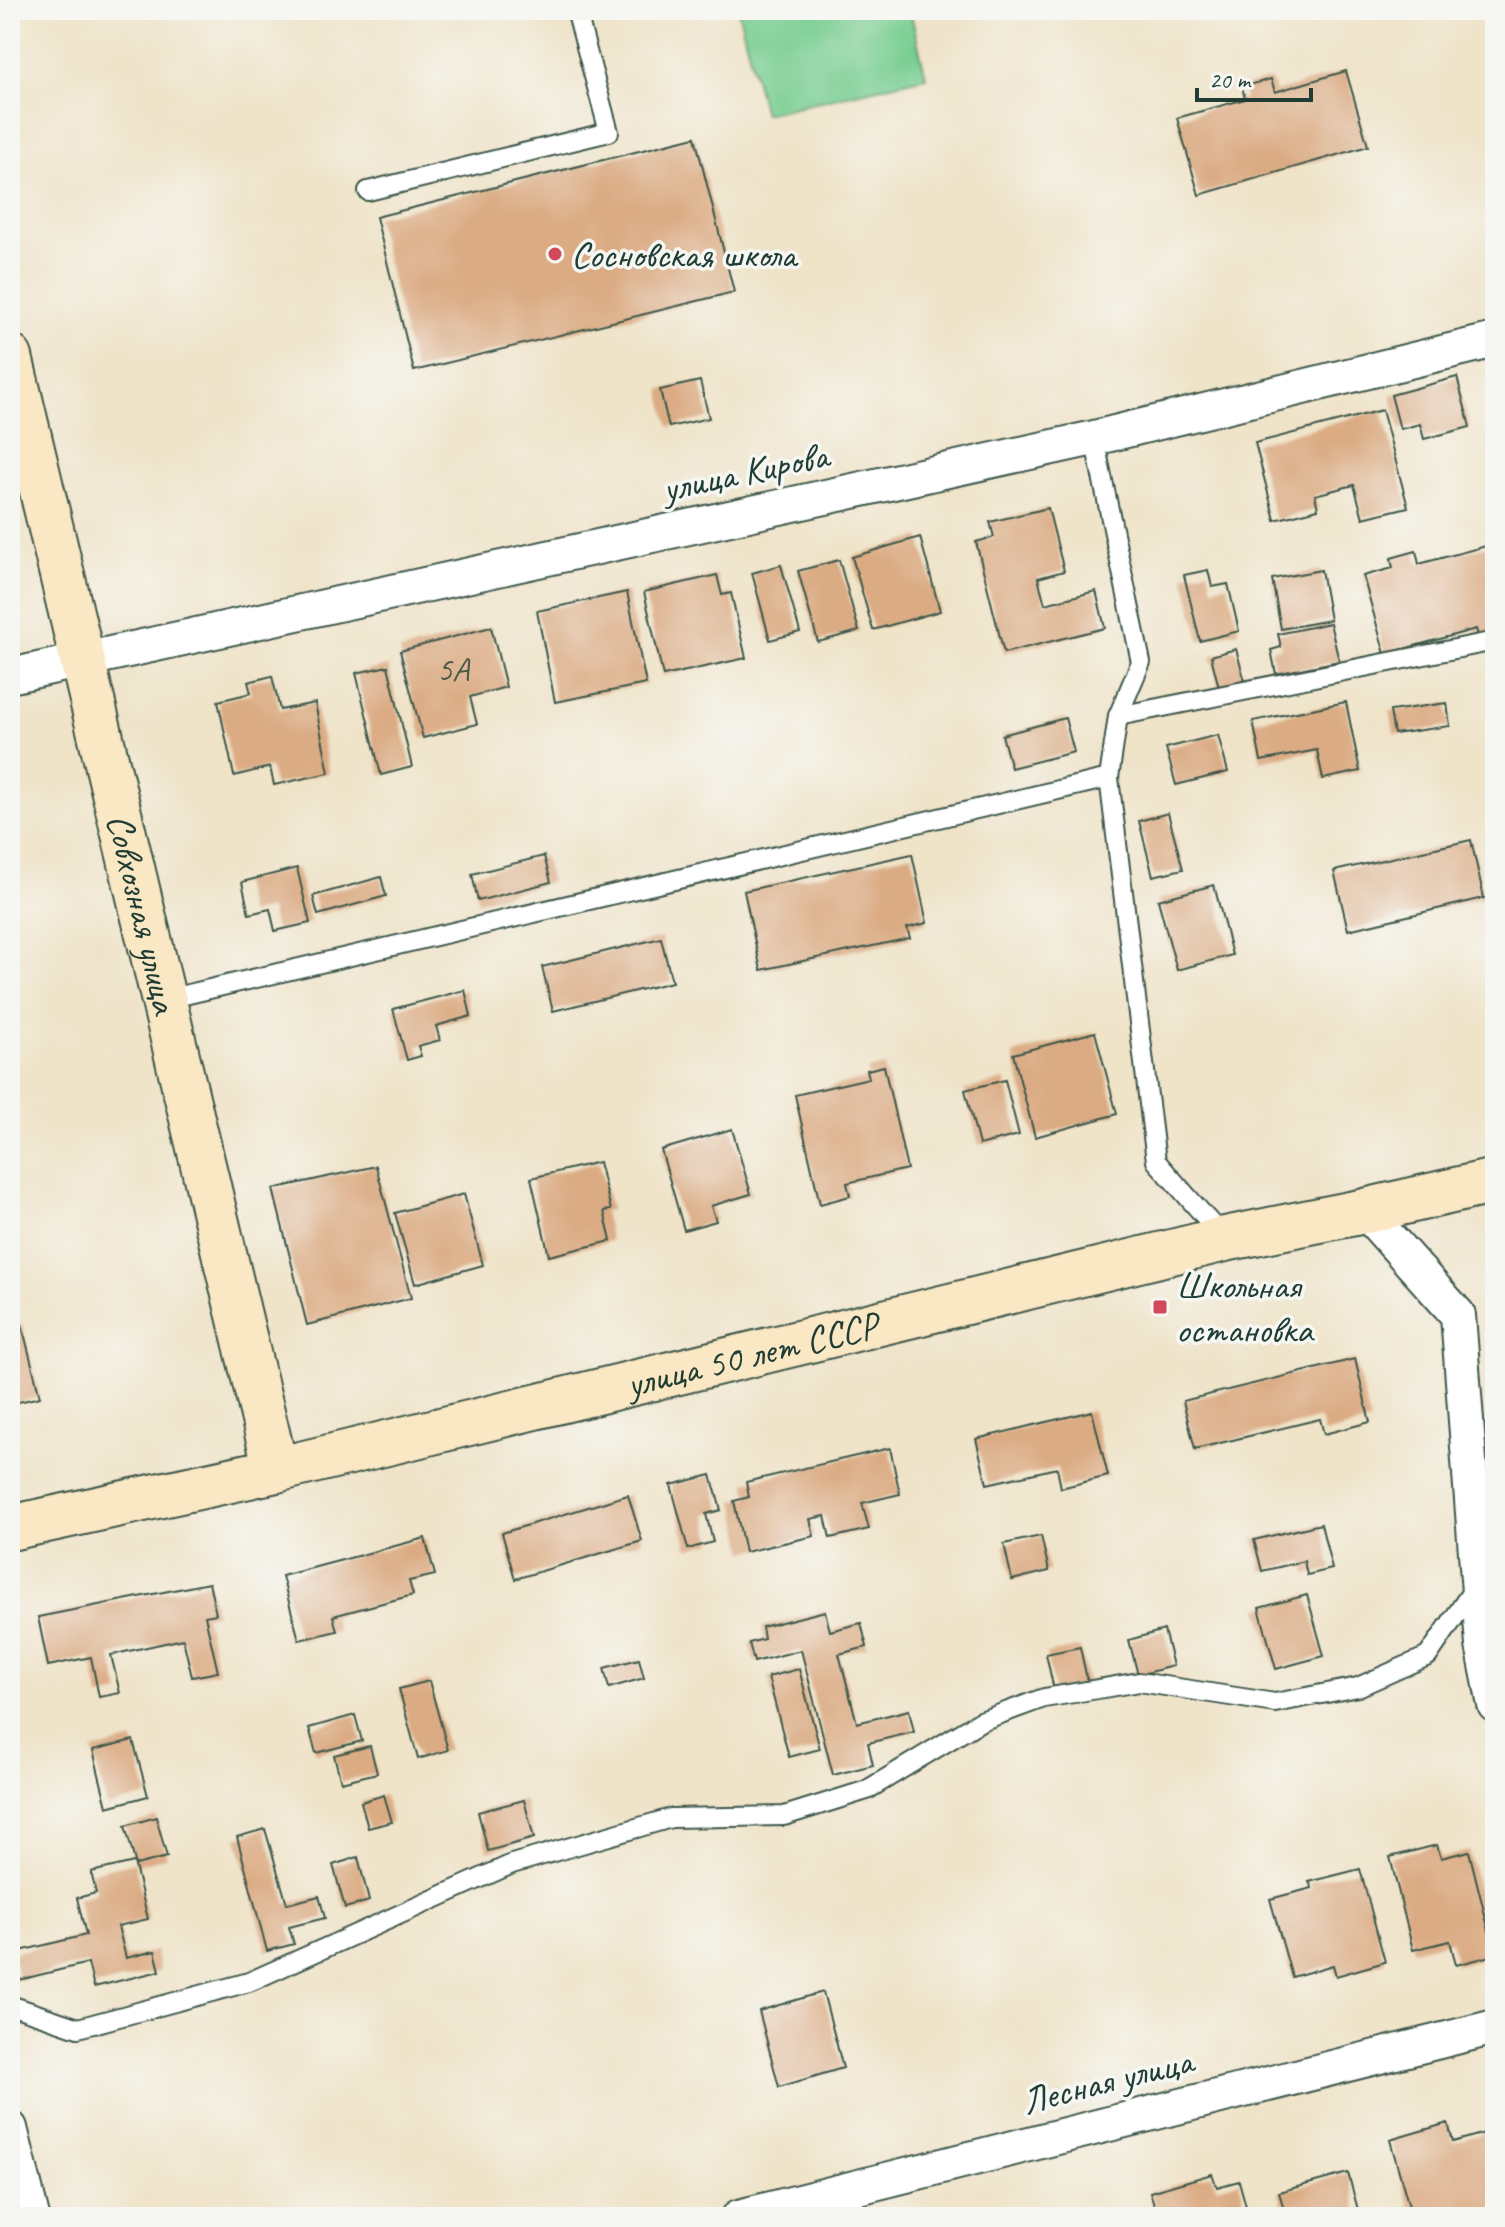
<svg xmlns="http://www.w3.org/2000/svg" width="1505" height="2227" font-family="Caveat,sans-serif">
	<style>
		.green { fill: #78cd91; stroke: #4c8562; stroke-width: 2 }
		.building { fill: #dbac84 }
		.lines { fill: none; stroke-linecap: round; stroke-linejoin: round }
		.lane-casing { stroke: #3e564a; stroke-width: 22 }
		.street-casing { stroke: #3e564a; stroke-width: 38 }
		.secondary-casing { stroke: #3e564a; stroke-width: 48 }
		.lane { stroke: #fff; stroke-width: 18 }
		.street { stroke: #fff; stroke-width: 34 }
		.secondary { stroke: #fae7c3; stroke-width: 44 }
		.poi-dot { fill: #d1495b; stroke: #f6f6f2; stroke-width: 3 }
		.labels { text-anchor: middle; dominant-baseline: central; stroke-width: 7; stroke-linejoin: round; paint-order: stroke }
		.number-label { font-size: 34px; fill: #4e5948 }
		.poi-label { font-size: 38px; fill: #1f3d34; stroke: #f6f6f2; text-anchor: start }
		.street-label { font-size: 38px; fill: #1f3d34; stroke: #f6f6f2 }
	</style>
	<rect width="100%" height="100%" fill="#f6f6f2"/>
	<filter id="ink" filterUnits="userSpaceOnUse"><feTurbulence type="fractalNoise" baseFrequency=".0125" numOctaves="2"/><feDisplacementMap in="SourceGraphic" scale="16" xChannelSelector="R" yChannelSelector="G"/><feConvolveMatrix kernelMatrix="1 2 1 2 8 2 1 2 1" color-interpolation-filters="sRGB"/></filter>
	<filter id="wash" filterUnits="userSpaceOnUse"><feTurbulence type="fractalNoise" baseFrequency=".006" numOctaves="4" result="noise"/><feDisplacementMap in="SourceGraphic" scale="32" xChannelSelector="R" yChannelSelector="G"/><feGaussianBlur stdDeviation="1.8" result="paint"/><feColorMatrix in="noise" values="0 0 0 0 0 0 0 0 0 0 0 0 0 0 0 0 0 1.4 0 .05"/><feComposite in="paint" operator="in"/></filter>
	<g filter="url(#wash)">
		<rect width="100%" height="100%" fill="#efe3c8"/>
		<path class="green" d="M738 10H910L926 77 764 114Z"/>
		<g id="blocks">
			<g class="building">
				<path d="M1346 71 1368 146 1199 195 1177 118 1245 99 1242 87 1271 79 1275 92Z"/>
				<path d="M695 137 734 292 414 371 376 217Z"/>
				<path d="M1457 377 1470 427 1424 439 1420 424 1400 429 1391 395Z"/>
				<path d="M700 381 709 418 669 427 660 390Z"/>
				<path d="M1382 410 1408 507 1363 518 1354 485 1315 495 1318 509 1275 520 1255 443Z"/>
				<path d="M1048 508 1064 571 1038 578 1045 604 1096 591 1105 628 1004 653 976 542 994 537 990 522Z"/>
				<path d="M920 537 940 611 873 630 852 557Z"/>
				<path d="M1486 546 1495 580V631L1478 635 1476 629 1385 654 1363 576 1393 568 1391 558 1416 551 1419 564Z"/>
				<path d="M839 560 859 631 818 642 798 571Z"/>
				<path d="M781 565 800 632 770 640 752 573Z"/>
				<path d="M1208 570 1212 587 1228 584 1239 631 1200 641 1184 575Z"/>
				<path d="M1321 570 1330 620 1281 629 1272 579Z"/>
				<path d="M717 575 722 595 731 593 746 658 663 676 644 592Z"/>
				<path d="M627 592 646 684 555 702 537 611Z"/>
				<path d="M1330 623 1339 661 1276 674 1271 650 1281 647 1278 634Z"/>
				<path d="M491 627 506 687 470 697 477 724 423 738 400 651Z"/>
				<path d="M1236 649 1246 685 1220 692 1211 656Z"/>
				<path d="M388 666 412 767 381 775 356 673Z"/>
				<path d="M272 676 280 710 315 703 329 773 274 785 270 767 234 776 218 701 251 693 248 682Z"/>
				<path d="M1346 702 1360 771 1323 779 1317 750 1261 761 1253 721Z"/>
				<path d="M1447 703 1450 726 1394 734 1390 711Z"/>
				<path d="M1065 718 1074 752 1011 768 1002 735Z"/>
				<path d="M1218 735 1228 772 1176 785 1166 748Z"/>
				<path d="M1168 813 1183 869 1153 876 1139 821Z"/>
				<path d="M1471 840 1484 898 1348 930 1334 871Z"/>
				<path d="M912 854 927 923 907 928 910 938 761 970 744 891Z"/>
				<path d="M544 856 551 882 478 901 472 874Z"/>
				<path d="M297 868 310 923 275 931 270 909 249 914 242 882Z"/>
				<path d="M381 877 386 896 318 915 313 896Z"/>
				<path d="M1214 885 1232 955 1177 970 1158 900Z"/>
				<path d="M661 938 672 982 553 1011 542 967Z"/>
				<path d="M465 990 471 1016 436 1026 440 1040 418 1046 421 1056 407 1060 393 1009Z"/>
				<path d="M1095 1032 1117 1114 1035 1137 1013 1054Z"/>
				<path d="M884 1066 907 1169 847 1183 850 1196 820 1204 795 1095 869 1078 867 1070Z"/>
				<path d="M1005 1080 1019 1135 979 1145 965 1090Z"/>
				<path d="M732 1129 751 1194 711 1206 716 1221 684 1230 661 1150Z"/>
				<path d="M599 1162 611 1210 604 1211 611 1241 549 1256 531 1178Z"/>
				<path d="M376 1166 411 1298 307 1325 273 1189Z"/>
				<path d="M464 1194 483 1265 415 1284 395 1213Z"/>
				<path d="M22 1325 40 1397 10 1404V1327Z"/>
				<path d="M1355 1359 1370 1422 1324 1434 1320 1419 1195 1449 1183 1401Z"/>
				<path d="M1092 1411 1108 1476 1061 1488 1057 1468 987 1484 976 1439Z"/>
				<path d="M890 1448 900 1494 862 1503 869 1529 830 1538 825 1516 810 1519 814 1536 745 1552 734 1501 749 1497 746 1482Z"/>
				<path d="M711 1475 721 1510 706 1514 713 1542 688 1549 671 1485Z"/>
				<path d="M628 1495 642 1541 515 1579 502 1533Z"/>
				<path d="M1321 1524 1332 1569 1307 1575 1304 1561 1262 1571 1254 1540Z"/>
				<path d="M1041 1536 1049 1571 1012 1580 1004 1544Z"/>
				<path d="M425 1538 435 1575 409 1581 413 1595 333 1616 337 1631 299 1640 282 1576Z"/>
				<path d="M209 1583 216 1614 205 1616 218 1672 192 1677 183 1639 111 1655 120 1693 99 1697 91 1657 48 1666 38 1617Z"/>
				<path d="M1307 1595 1324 1656 1276 1669 1259 1608Z"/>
				<path d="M825 1611 830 1631 861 1623 867 1647 839 1654 857 1723 909 1710 914 1732 868 1743 873 1765 833 1775 801 1650 754 1662 749 1643 764 1639 762 1627Z"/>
				<path d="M1164 1630 1173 1666 1138 1675 1129 1640Z"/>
				<path d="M1080 1647 1088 1684 1054 1690 1046 1654Z"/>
				<path d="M639 1659 644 1678 609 1688 604 1668Z"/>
				<path d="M799 1669 820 1749 789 1757 768 1677Z"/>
				<path d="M429 1681 448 1750 418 1759 399 1689Z"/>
				<path d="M355 1715 362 1741 316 1753 309 1728Z"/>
				<path d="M133 1740 148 1796 107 1807 93 1750Z"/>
				<path d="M370 1746 377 1773 341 1782 334 1755Z"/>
				<path d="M384 1795 392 1822 368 1828 361 1802Z"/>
				<path d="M524 1800 534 1838 488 1851 478 1812Z"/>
				<path d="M156 1817 167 1857 136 1865 125 1826Z"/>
				<path d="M265 1829 287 1904 319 1896 325 1918 289 1927 294 1944 267 1951 237 1837Z"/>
				<path d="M1437 1845 1441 1858 1469 1851 1495 1955 1456 1965 1450 1941 1413 1950 1390 1857Z"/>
				<path d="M358 1857 369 1901 345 1908 333 1865Z"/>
				<path d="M134 1862 148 1919 118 1926 126 1958 155 1951 160 1971 94 1987 88 1963 19 1980 12 1953 86 1935 77 1898 96 1893 91 1872Z"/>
				<path d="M1360 1869 1385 1962 1336 1976 1333 1965 1292 1977 1270 1899 1312 1888 1309 1882Z"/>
				<path d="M823 1992 843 2068 779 2087 759 2011Z"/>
				<path d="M1448 2123 1453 2142 1488 2132 1495 2158V2210L1468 2217H1412L1390 2140Z"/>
				<path d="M1348 2173 1360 2217H1286L1279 2192Z"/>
				<path d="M1212 2174 1217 2187 1239 2181 1249 2217H1158L1150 2192Z"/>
			</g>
		</g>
	</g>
	<g filter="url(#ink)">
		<use href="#blocks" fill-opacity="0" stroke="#3e564a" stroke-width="2"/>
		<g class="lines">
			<defs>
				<g id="lane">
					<path d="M368 191 609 132 576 10"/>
					<path d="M1094 438 1141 662 1118 716 1109 778 1156 1161 1223 1237"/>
					<path d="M1118 716 1495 641"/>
					<path d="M163 1000 1109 778"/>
					<path d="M10 2005 78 2028 249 1982 512 1864 671 1818 784 1816 867 1790 981 1721 1044 1698 1139 1682 1275 1703 1358 1687 1428 1656 1477 1584"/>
				</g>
				<g id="street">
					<path d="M10 676 1094 438 1495 340"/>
					<path d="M1365 1211 1458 1315 1483 1645 1495 1705"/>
					<path d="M10 2128 32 2217"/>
					<path d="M739 2217 1495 2027"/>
				</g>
				<g id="secondary">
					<path id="s1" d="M10 357 276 1470"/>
					<path id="s2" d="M10 1528 276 1470 1225 1239 1365 1211 1495 1181"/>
				</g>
			</defs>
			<use href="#lane" class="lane-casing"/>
			<use href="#street" class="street-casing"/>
			<use href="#secondary" class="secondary-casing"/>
			<use href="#lane" class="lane"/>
			<use href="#street" class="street"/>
			<use href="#secondary" class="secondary"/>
		</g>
	</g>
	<g class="poi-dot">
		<circle cx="555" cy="254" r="8"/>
		<rect x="1152" y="1299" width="16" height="16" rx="4"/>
	</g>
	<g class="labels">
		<g class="number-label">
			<text x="453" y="669">5А</text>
		</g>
		<g class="poi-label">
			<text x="571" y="254">Сосновская школа</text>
			<text x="1176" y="1285">Школьная<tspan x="1176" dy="44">остановка</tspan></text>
		</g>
		<g class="street-label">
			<text transform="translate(745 472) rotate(-12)">улица Кирова</text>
			<text stroke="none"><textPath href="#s1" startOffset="572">Совхозная улица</textPath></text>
			<text stroke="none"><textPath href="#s2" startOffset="762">улица 50 лет СССР</textPath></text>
			<text transform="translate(1107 2081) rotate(-14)">Лесная улица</text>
		</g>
	</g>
	<rect width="1505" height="2227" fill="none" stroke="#f6f6f2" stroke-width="40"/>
	<path d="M1197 88v12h114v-12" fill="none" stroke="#1f3d34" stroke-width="4"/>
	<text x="1209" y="88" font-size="24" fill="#1f3d34" stroke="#f6f6f2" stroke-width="6" paint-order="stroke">20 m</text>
</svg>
